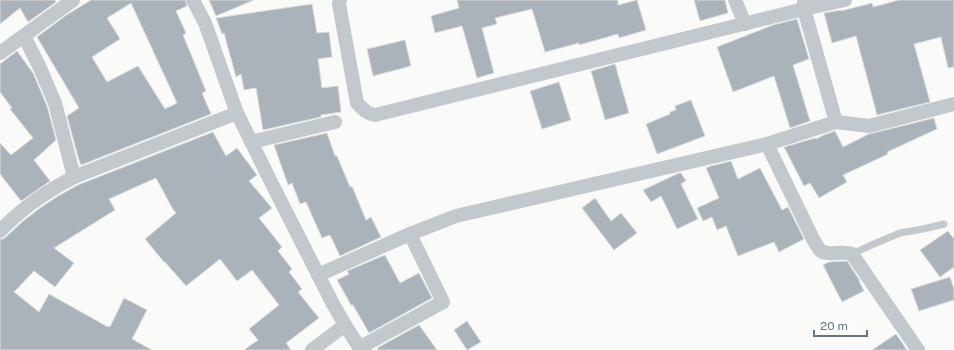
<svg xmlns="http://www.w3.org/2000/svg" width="954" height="350" font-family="'Public Sans',sans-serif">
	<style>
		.building { fill: #aab3b9; stroke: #dcdcda; fill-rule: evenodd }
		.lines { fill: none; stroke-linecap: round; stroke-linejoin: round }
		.lane { stroke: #c3c8cc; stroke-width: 7 }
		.street { stroke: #c3c8cc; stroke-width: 14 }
	</style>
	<rect width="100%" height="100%" fill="#fafaf8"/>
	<g class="building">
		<path d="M0 0H55L56 2 28 22 20 8 0 24Z"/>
		<path d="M91 0H185L187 6 176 11 186 33 183 35 206 91 202 93 211 114 81 165 78 157 67 116 79 108 37 37 65 16ZM131 3 177 103 165 109 138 66 107 82 92 57 120 39 107 18Z"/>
		<path d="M209 0H254L216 16Z"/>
		<path d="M457 0H618V5L637 0 646 30 619 38 618 34 579 45V43L545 52 532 9 495 18 497 24 482 28 494 73 477 78 462 26 435 33 431 16 459 8Z"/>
		<path d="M694 0H725L728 13 700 21Z"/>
		<path d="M899 0H954V67L948 68 941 37 914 44 930 102 877 115 856 36 832 43 824 13 841 10V11L872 3 873 7Z"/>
		<path d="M312 4 317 33 329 32 332 57 318 59 322 88 338 86 341 112 321 115V117L263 130 256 88 244 90 241 74 236 77 224 33 222 34 216 18Z"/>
		<path d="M797 19 809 59 793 65 810 121 790 128 774 76 733 92 717 47 773 25Z"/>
		<path d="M405 40 411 66 373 76 367 49Z"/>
		<path d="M17 51 33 73 47 106 56 140 34 160 50 181 21 201 0 174V143L11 155 33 138 10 109 12 108 0 92V64Z"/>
		<path d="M615 64 629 113 605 120 591 71Z"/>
		<path d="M559 82 571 120 542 129 530 91Z"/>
		<path d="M691 100 705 136 657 154 646 124 670 114V112L676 110 675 106Z"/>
		<path d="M934 118 937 129 887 152 888 154 843 175 847 182 819 198 810 183 804 186 784 147 815 138 816 139 824 135 835 131 843 147 869 134Z"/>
		<path d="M213 132 226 156 237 148 257 175 249 181 272 208 259 218 282 247 278 251 292 269 289 272 302 289 298 292 319 318 286 343 291 350H244L258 340 249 329 279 305 252 270 237 281 220 259 186 286 165 262H164L145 239 176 213 171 206 156 178 109 199 115 210 54 248 74 263 55 287 34 271 14 292 39 312 49 294 108 327 109 326 110 327 124 298 147 310 132 339 152 350H0V239H3L6 237 22 222 40 208 58 196 78 185Z"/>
		<path d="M327 133 335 156H337L350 187 352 186 366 220 371 217 381 237 340 256 330 235 322 238 306 202 300 204 292 183 288 185 274 145Z"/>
		<path d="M731 161 738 179 760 168 782 210 788 207 804 239 779 252 774 242 738 256 726 226 717 230 712 217 703 221 697 208 719 198 706 168 711 166Z"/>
		<path d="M679 173H681L686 181 681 184 698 219 677 229 661 196 651 202 643 190Z"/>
		<path d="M595 198 611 221 621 213 637 233 614 250 582 208Z"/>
		<path d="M948 231 954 239V267L940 277 920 250Z"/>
		<path d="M385 255 400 283 419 273 432 298 369 333 353 305H351L337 280 349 274 347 271Z"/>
		<path d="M847 261 860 281H859L864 291 842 302 823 265 829 262Z"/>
		<path d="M950 277 954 289V300L919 311 911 289Z"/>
		<path d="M467 321 481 342 467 350 454 330Z"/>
		<path d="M419 325 437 350H379L377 348Z"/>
		<path d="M896 334 907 350H872Z"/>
	</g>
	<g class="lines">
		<path class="lane" d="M852 254 876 243 900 233 923 229 944 224"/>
		<g class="street">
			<path d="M193 0 205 23 237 113 272 184 333 304 345 325 361 350"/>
			<path d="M340 0 339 4 357 103C363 109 367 114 375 115L804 9 845 0"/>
			<path d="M735 0 745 24"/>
			<path d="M804 1V9L836 122"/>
			<path d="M24 36 40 68 55 103 74 177"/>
			<path d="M0 53 73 0"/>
			<path d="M251 142 335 122"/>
			<path d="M767 144 813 239C815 242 817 247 820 250 827 257 842 250 852 254L918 350"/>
			<path d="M0 231C21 209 47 191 74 177L237 113"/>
			<path d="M318 275 410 234 456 216 767 144 836 122 869 126 954 104"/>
			<path d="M359 348 443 302 410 234"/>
			<path d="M312 350 345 325"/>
		</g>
	</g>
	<path d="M814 330v6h53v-6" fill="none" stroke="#657683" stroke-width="2"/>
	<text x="820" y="330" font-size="12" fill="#657683" stroke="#ffffff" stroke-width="3" paint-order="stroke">20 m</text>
</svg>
